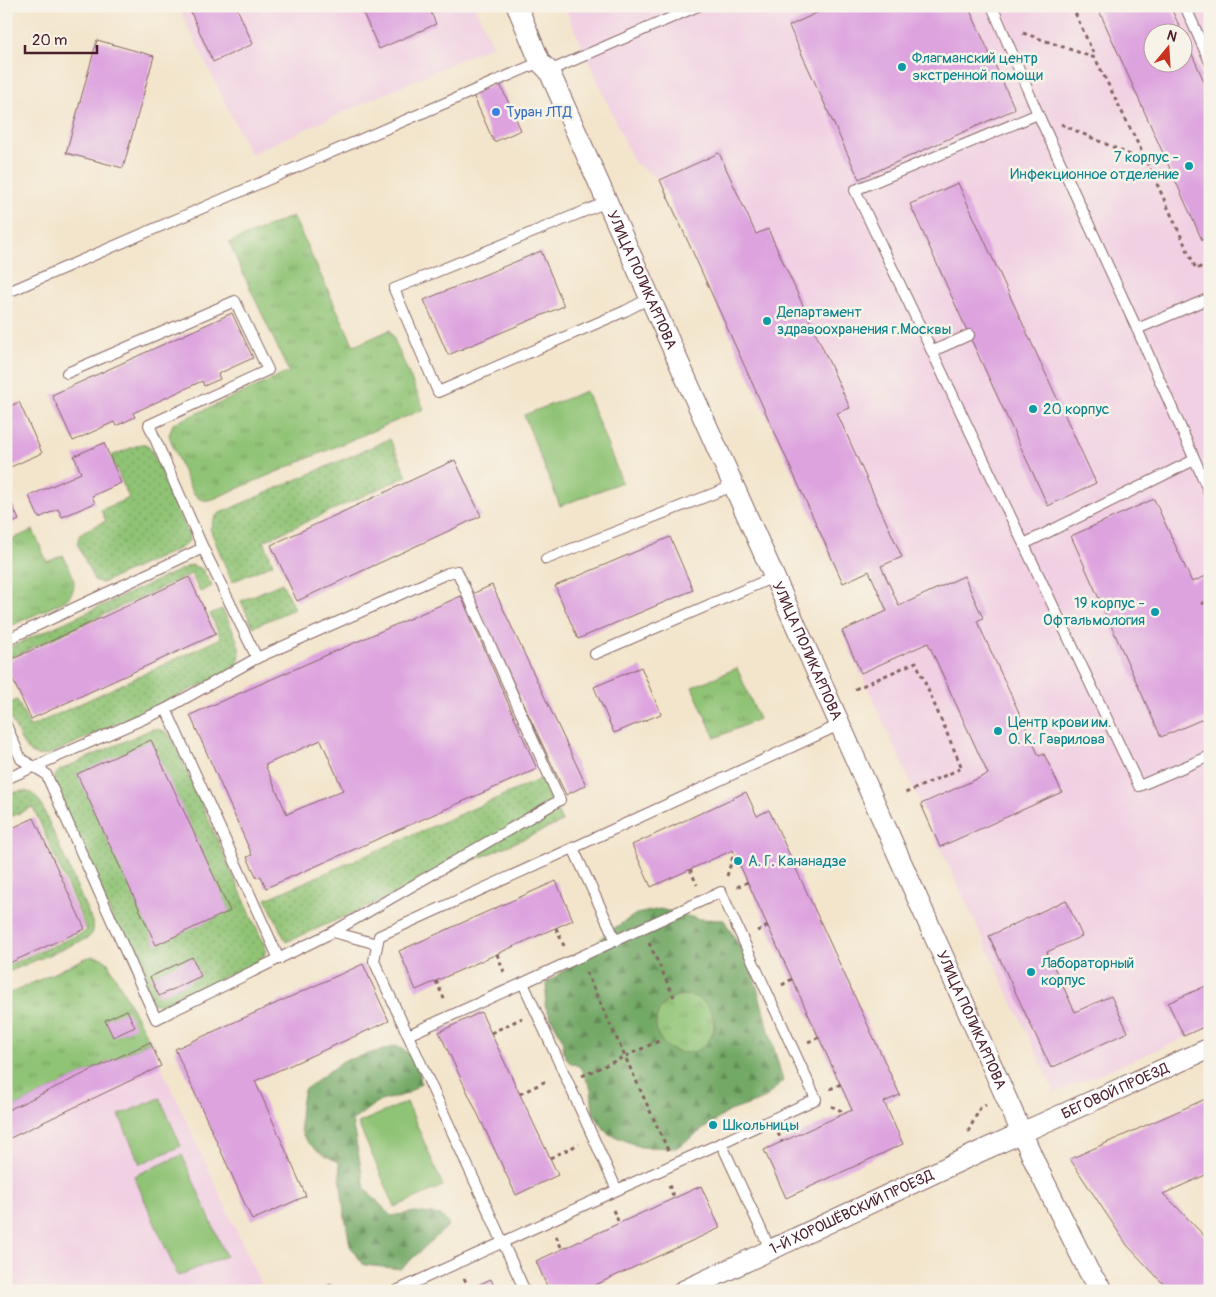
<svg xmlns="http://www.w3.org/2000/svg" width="1216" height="1297" font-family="Pangolin,sans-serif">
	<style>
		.built { fill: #f1d0e3; fill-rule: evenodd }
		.grass { fill: url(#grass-dots); stroke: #6c7150 }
		.forest { fill: url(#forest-firs); stroke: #5e6448; fill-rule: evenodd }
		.park { fill: url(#park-tufts); stroke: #6c7150 }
		.pitch { fill: #8fc374; stroke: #6c7150 }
		.building { fill: #dda3df; fill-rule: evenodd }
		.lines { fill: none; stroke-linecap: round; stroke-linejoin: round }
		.lane-casing { stroke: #856463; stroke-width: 12 }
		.street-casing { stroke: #856463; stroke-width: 22 }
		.path { stroke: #856463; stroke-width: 3; stroke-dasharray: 4 4; stroke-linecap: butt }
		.lane { stroke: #fff; stroke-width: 10 }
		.street { stroke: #fff; stroke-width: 20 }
		.culture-dot { fill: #0f9aa8; stroke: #f7f3e8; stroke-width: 2 }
		.shop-dot { fill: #3f7fe0; stroke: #f7f3e8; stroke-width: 2 }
		.labels { text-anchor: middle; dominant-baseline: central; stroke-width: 5; stroke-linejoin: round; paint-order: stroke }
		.culture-label { font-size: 15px; fill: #0d838f; stroke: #f7f3e8; text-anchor: start }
		.shop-label { font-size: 15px; fill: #366cbe; stroke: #f7f3e8; text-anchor: start }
		.street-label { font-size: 15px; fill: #4a1f2b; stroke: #f7f3e8 }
	</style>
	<defs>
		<pattern id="grass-dots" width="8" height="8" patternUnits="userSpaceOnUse" patternTransform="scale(1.25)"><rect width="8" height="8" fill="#8fc374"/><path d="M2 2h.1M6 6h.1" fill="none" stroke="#779e5f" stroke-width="1.8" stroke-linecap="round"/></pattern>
		<pattern id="forest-firs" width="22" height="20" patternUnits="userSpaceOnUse" patternTransform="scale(1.25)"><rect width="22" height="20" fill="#73a966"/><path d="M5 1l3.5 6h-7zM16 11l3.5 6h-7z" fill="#608954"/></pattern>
		<pattern id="park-tufts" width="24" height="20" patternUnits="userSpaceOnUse" patternTransform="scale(1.25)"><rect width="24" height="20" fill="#8fc374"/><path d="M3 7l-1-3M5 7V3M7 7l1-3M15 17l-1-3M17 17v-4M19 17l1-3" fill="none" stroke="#779e5f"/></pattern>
	</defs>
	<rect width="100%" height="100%" fill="#f7f3e8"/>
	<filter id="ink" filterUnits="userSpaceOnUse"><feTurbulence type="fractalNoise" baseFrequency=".02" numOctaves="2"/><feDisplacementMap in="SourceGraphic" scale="10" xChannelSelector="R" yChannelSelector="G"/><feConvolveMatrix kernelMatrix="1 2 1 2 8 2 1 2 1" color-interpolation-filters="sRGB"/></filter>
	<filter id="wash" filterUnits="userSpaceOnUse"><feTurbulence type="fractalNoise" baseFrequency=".0096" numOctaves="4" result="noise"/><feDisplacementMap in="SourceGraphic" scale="20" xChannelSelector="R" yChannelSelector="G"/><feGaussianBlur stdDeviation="1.12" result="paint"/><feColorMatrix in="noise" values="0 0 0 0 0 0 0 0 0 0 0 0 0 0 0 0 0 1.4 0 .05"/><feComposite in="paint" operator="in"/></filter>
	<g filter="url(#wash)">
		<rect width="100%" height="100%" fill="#f3e5cc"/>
		<g class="built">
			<path d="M178 6H474L493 45 250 154Z"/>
			<path d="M564 6H1210V1027L1055 1093 940 847 842 631 887 611 869 572 843 583 660 180 634 162ZM1154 32H1184V62H1154Z"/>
			<path d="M150 1042 264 1291H6V1111Z"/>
		</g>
		<g class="grass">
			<path d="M390 439 407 476 264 541 273 564 232 582 210 529 215 517 220 513Z"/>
			<path d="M141 444H146L152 451 188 532 189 541 181 548 106 581 102 583 94 580 77 543 80 534 84 531 106 521 101 510 129 498 111 456Z"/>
			<path d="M191 565 202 569 212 586 200 592 191 574 6 660V649Z"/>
			<path d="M282 583 294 609 253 627 241 601Z"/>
			<path d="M222 609C228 621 247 652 237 664 234 667 229 671 225 674L53 753C28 762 24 746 15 727 12 720 7 713 6 705L17 700 30 727 221 638 210 614Z"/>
			<path d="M152 729C161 729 167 731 172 738L266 949 264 956 258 961 166 1004 158 1005 150 1002 52 783 55 775 60 770Z"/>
			<path d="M543 778 562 822 286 942 266 899Z"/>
			<path d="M20 791C31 791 36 795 41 804L93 924C94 930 93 934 88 938L6 973V966L87 931 33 807 6 819V795Z"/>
		</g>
		<g class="forest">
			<path d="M660 909 699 919 724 920 751 966 783 1081 764 1099 728 1112 676 1148 640 1147 607 1133 593 1113 591 1089 580 1067 569 1062 563 1052V1040L545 1006 547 982 588 955 604 935 636 914ZM658 1013 714 1018 715 1028 713 1035 661 1040C656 1031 656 1023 658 1013Z"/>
			<path d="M396 1046 417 1057 421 1083 407 1094 377 1102 352 1121 365 1188 391 1216 415 1212 441 1215 449 1225 401 1269 364 1265 350 1246 343 1205 339 1162C327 1157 312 1149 304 1137 297 1127 301 1101 304 1090L343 1061Z"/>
		</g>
		<g class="park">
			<path d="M293 216 354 346 390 330 424 409 213 499C207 501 200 501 195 495 188 487 176 453 171 441L169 435 173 424 289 372 229 243Z"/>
			<path d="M33 530 47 562 63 555C71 572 82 586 65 601L6 628V542Z"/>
			<path d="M737 668 759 719 715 738 692 687Z"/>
			<path d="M94 956 102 958 108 963 150 1042 6 1111V993L13 992 86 958Z"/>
			<circle cx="685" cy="1024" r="29"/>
		</g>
		<g class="pitch">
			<path d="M586 391 622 482 560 506 524 415Z"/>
			<path d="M160 1098 181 1146 140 1164 119 1115Z"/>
			<path d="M407 1102 443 1186 395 1207 358 1123Z"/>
			<path d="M182 1155 226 1256 178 1276 134 1176Z"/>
		</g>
		<g id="blocks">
			<g class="building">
				<path d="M188 6H236L253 44 213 62Z"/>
				<path d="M360 6H428L436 24 379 49Z"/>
				<path d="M831 6H968L1015 109 859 179 789 26Z"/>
				<path d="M1097 6H1170L1182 32H1154V62H1184V36L1210 95V237L1202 240Z"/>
				<path d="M97 40 154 56 123 168 66 153Z"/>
				<path d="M499 82 521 130 494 142 472 93Z"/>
				<path d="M719 153 756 234 768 229 850 408 837 413 902 557 881 566 899 606 964 576 983 618 977 621 1039 756 1044 754 1062 792 940 847 921 804 988 774 928 643 861 673 842 631 887 611 869 571 843 583 660 180Z"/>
				<path d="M958 183 1096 483 1048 506 969 335 910 204Z"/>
				<path d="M541 251 564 306 448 355 424 300Z"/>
				<path d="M232 313 253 358 218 374 220 379 204 386 202 381 133 413 135 417 116 426 114 422 73 441 52 395Z"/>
				<path d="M19 402 42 453 6 469V408Z"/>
				<path d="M104 443 121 483 92 496 95 503 62 517 58 509 39 518 29 496 81 473 74 456Z"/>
				<path d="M455 460 481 516 297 601 271 545Z"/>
				<path d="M9 498 19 520 6 526V499Z"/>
				<path d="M1154 499 1192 582 1206 576 1210 584V716L1161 737 1071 536Z"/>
				<path d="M670 537 693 590 578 639 555 586Z"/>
				<path d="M189 577 216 634 31 719 6 665V662Z"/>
				<path d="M492 585 586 785 566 795 472 594Z"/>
				<path d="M461 596 537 769 266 888 261 876 257 878 247 857 252 855 190 715ZM321 740 343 790 287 814 265 765Z"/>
				<path d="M641 667 661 714 614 733 594 687Z"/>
				<path d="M151 740 230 911 156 945 77 774Z"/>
				<path d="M746 792 757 816 769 810 900 1095 884 1102 903 1144 786 1198 764 1150 852 1110 733 850 651 887 632 845Z"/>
				<path d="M34 818 85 929 7 964 6 831Z"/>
				<path d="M556 881 573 920 416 990 399 951Z"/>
				<path d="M1066 900 1082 936 1047 952 1075 1012 1111 996 1128 1032 1051 1068 989 936Z"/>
				<path d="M192 957 201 976 159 996 150 977Z"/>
				<path d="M363 964 389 1021 255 1081 306 1196 252 1220 175 1049Z"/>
				<path d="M1210 984V1024L1184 1036 1168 1003Z"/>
				<path d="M127 1010 135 1027 113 1037 105 1020Z"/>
				<path d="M481 1012 558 1175 516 1195 439 1032Z"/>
				<path d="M150 1042 161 1066 6 1140V1111Z"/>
				<path d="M1210 1097V1173L1163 1194 1173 1203 1210 1242V1291H1170L1127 1245 1070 1159Z"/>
				<path d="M701 1186 720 1228 582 1291H549L536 1261Z"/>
				<path d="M491 1279 496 1291H465Z"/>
				<path d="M331 1284 334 1291H317Z"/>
			</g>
		</g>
	</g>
	<g filter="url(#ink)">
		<use href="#blocks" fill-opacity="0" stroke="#856463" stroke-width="1"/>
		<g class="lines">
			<defs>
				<g id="lane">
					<path d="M992 6 1038 114 1137 329 1210 494"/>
					<path d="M1185 6 1210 62"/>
					<path d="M549 71 698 6"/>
					<path d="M1038 114 855 190 1139 786 1210 756"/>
					<path d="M607 202 394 289 438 392 625 311 650 298"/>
					<path d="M6 293 540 62"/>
					<path d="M1137 329 1210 298"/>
					<path d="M933 351 969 335"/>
					<path d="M67 373 235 301 268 370 149 425 203 548"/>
					<path d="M1024 544 1194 460"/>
					<path d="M546 559 733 486"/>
					<path d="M6 640 203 548 257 658 448 573 457 571 560 800 333 932 156 1019 46 774 21 759 6 725"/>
					<path d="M595 654 774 577"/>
					<path d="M166 709 257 658"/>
					<path d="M6 779 166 709 279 959"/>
					<path d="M573 848 839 725"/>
					<path d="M333 932 377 944"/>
					<path d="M408 1035 523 983"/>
					<path d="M721 1143 816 1099 721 892 523 983 617 1190 721 1143 770 1249"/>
					<path d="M396 1291 617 1190"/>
					<path d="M525 1291 374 961 379 936 573 848 616 941"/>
				</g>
				<g id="street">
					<path id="s1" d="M517 6 540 62 549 71 1037 1167 1089 1272 1103 1291"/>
					<path id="s2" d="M683 1291 979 1152 1210 1048"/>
				</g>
			</defs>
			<use href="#lane" class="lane-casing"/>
			<use href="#street" class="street-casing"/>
			<g class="path">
				<path d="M1072 6 1095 57"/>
				<path d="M1023 33 1095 58 1147 162 1196 269 1210 263"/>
				<path d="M1061 124 1146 162"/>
				<path d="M1201 604 1210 600"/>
				<path d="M855 689 916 662 962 768 903 794"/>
				<path d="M690 869 697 885"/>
				<path d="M727 876 734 853"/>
				<path d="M737 887 748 882"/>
				<path d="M556 928 564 946"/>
				<path d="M757 931 768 926"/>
				<path d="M649 943 674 997"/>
				<path d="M497 954 504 972"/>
				<path d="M586 972 668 1150"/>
				<path d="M436 981 445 1001"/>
				<path d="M782 985 792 979"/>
				<path d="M491 1033 522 1018"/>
				<path d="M808 1042 819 1037"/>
				<path d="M582 1076 661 1040"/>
				<path d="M830 1089 841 1084"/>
				<path d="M520 1094 548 1080"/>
				<path d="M831 1106 846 1113"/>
				<path d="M970 1132 969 1130 980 1108 986 1105"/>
				<path d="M778 1133 782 1142"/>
				<path d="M550 1158 579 1144"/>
				<path d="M669 1185 674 1198"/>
				<path d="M613 1210 619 1223"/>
				<path d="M556 1236 562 1249"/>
				<path d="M464 1278 469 1289"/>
			</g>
			<use href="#lane" class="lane"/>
			<use href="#street" class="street"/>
		</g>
	</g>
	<g class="culture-dot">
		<circle cx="902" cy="67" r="5"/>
		<circle cx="1189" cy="166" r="5"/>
		<circle cx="767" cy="321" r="5"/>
		<circle cx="1033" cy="409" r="5"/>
		<circle cx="1155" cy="612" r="5"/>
		<circle cx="998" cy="731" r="5"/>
		<circle cx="738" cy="861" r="5"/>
		<circle cx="1031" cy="972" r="5"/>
		<circle cx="713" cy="1125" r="5"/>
	</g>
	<circle class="shop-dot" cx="496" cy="112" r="5"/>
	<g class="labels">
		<g class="culture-label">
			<text x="912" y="58">Флагманский центр<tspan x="912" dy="17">экстренной помощи</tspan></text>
			<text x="1179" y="157" text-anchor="end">7 корпус -<tspan x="1179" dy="17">Инфекционное отделение</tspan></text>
			<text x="777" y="312">Департамент<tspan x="777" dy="17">здравоохранения г.Москвы</tspan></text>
			<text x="1043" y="409">20 корпус</text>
			<text x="1145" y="603" text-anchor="end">19 корпус -<tspan x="1145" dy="17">Офтальмология</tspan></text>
			<text x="1008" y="722">Центр крови им.<tspan x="1008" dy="17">О. К. Гаврилова</tspan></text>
			<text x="748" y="861">А. Г. Кананадзе</text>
			<text x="1041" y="963">Лабораторный<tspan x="1041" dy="17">корпус</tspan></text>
			<text x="723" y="1125">Школьницы</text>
		</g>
		<g class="shop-label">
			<text x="506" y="112">Туран ЛТД</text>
		</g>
		<g class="street-label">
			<text stroke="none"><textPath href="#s1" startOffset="302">УЛИЦА ПОЛИКАРПОВА</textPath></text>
			<text stroke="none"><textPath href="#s1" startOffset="708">УЛИЦА ПОЛИКАРПОВА</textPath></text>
			<text stroke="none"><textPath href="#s1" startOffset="1112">УЛИЦА ПОЛИКАРПОВА</textPath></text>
			<text stroke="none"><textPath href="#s2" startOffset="476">БЕГОВОЙ ПРОЕЗД</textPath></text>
			<text stroke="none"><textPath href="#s2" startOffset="186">1-Й ХОРОШЁВСКИЙ ПРОЕЗД</textPath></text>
		</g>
	</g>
	<rect width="1216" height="1297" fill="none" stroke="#f7f3e8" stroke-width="25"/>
	<g transform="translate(1168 48) rotate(18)"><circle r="24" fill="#f7f3e8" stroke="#b29e9c"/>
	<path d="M0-4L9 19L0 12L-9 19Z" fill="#c8321e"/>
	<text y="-8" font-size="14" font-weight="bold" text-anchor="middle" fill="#4a1f2b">N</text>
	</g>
	<path d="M25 45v8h72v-8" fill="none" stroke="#4a1f2b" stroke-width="2.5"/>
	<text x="32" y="45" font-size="15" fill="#4a1f2b" stroke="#f7f3e8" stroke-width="4" paint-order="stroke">20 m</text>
</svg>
